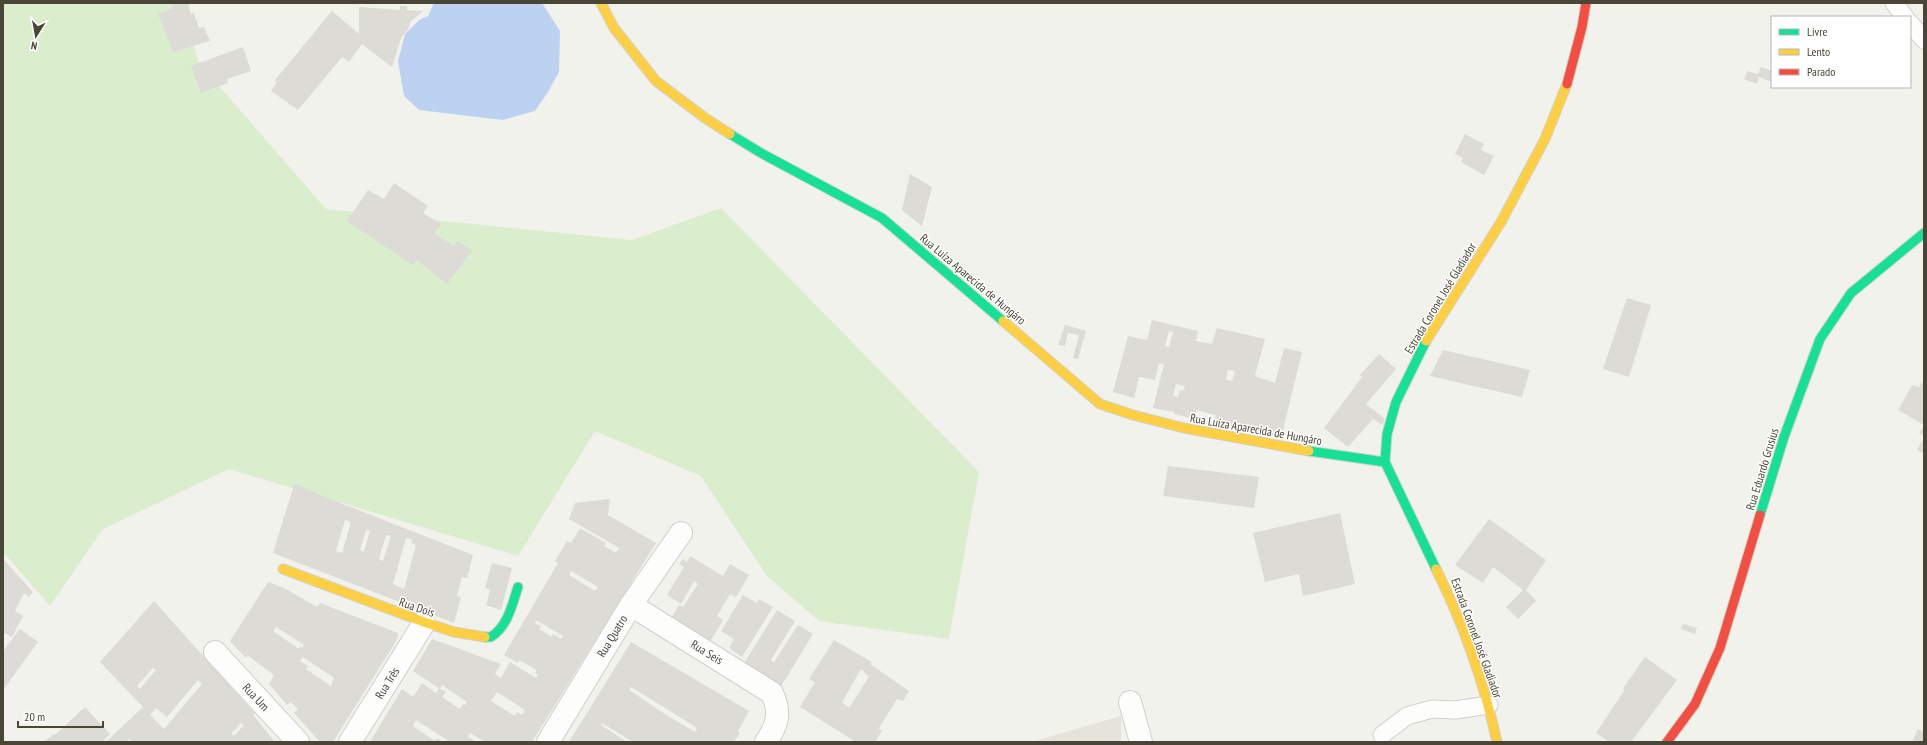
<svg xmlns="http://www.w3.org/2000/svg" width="1927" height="745" font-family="'PT Sans Narrow',sans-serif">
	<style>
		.residential { fill: #e6e4da }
		.green { fill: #daedcd }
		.water { fill: #bdd2f0 }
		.building { fill: #dcdbd5; fill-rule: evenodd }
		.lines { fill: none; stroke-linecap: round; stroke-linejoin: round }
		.lane-casing { stroke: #d0d0ca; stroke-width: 19 }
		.street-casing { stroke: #d0d0ca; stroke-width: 24 }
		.fast-casing { stroke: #d2d0c3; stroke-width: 11 }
		.slow-casing { stroke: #d2d0c3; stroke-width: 11 }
		.jam-casing { stroke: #d2d0c3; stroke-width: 11 }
		.lane { stroke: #fdfdfc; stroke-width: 17 }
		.street { stroke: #fdfdfc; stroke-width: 22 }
		.fast { stroke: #16e098; stroke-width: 9 }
		.slow { stroke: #ffcf43; stroke-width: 9 }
		.jam { stroke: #f24e42; stroke-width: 9 }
		.labels { text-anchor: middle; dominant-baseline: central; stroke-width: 3; stroke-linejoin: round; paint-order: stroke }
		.street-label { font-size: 12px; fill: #494537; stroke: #fff }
	</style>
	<rect width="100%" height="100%" fill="#f2f2ed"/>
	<path class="residential" d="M1121 716V742H1031Z"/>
	<path class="green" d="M3 3H180L199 63 326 209 632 240 721 208 979 472 949 639 819 621 767 576 701 476 595 431 518 556 229 469 103 529 50 606 3 552Z"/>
	<path class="water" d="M434 3H542L560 31 559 72 548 92 535 111 503 120 419 110 404 96 398 61 405 34 419 20 428 16Z"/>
	<g class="building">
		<path d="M171 3H188L191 14 194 13 199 28 204 27 210 41 173 52 158 14 174 8Z"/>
		<path d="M400 6H407V10L423 11 410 22 409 28 401 38 392 67 362 44 349 62 342 57 298 110 271 91 277 83 275 80 332 11 359 34V7L400 10Z"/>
		<path d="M243 47 251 71 227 79 228 83 201 93 191 66Z"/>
		<path d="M1761 67 1772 71V82L1759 77 1757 84 1744 79 1747 71 1758 74Z"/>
		<path d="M1465 134 1484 144 1481 150 1494 156 1484 175 1461 162 1463 158 1455 154Z"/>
		<path d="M910 174 932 187 922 226 902 210Z"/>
		<path d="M394 183 428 206 423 213 441 224 434 234 454 246 458 241 472 250 447 284 417 260 413 265 347 221 368 190 384 199Z"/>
		<path d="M1627 298 1651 305 1629 377 1603 369Z"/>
		<path d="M1152 320 1198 331 1196 341 1212 344 1217 328 1265 339 1255 376 1275 383 1284 348 1302 352 1281 438 1214 422 1216 415 1196 410 1194 419 1174 414V412L1153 408 1164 364 1159 363 1155 380 1139 377 1134 398 1113 392 1128 336 1147 340ZM1169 331 1173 332 1169 347 1165 346ZM1228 370 1235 371 1232 381 1226 380ZM1176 384 1185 386 1183 391 1180 390 1178 397 1173 396Z"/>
		<path d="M1065 325 1086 331 1078 359 1073 358 1079 335 1068 333 1065 346 1058 345Z"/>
		<path d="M1443 350 1530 370 1522 397 1430 376Z"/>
		<path d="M1379 354 1396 369 1366 404 1385 419 1382 425 1373 419 1348 447 1324 428 1362 377 1360 375Z"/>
		<path d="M1924 380V425L1898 410 1912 385 1919 387Z"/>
		<path d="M1924 426V436L1919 433Z"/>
		<path d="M1924 438V454L1917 450Z"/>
		<path d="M1168 466 1259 477 1254 508 1163 496Z"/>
		<path d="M296 484 315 493 473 555 467 578 462 577 457 596 461 597 454 623 273 553 294 485ZM345 520 351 522 342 553 336 551ZM366 530 370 531 364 552 360 550ZM386 535 391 536 383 561 379 559ZM406 538 412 539 411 543 416 545 404 589 393 584Z"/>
		<path d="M610 499 608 515 656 543 532 742H485L470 733 468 737 476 742H450L416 720 413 726 435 741 437 738 443 742H373L371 740 402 689 413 697 422 683 436 693 439 688 444 691 446 692 442 697 460 709 463 704 465 705 467 702 442 685 440 689 413 671 432 639 501 664 495 674 501 678 510 662 536 678 538 675 535 673 537 670 519 660 518 663 504 655 558 563 555 561 567 541 571 543 580 528 606 543 604 546 616 553 619 548 569 519 575 503ZM571 571 598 587 595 591 569 575ZM536 620 563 636 561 639 553 634 552 637 539 629 541 626 535 623ZM497 692 525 710 522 715 517 712 515 716 491 701Z"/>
		<path d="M1340 513 1355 584 1303 596 1299 574 1265 582 1253 533Z"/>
		<path d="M1489 519 1546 560 1526 590 1536 601 1518 619 1506 607 1523 590 1493 567 1483 583 1455 565Z"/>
		<path d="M690 556 723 576 730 564 749 575 736 597 730 594 717 616 723 620 706 649 668 624 679 605 683 607 698 584 694 581 681 604 667 595 684 567 679 564 683 559 687 562Z"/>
		<path d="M3 559 33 592 29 597 24 593 15 611 23 616 12 637 3 632Z"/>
		<path d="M492 563 512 568 501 610 486 605 490 590 485 588Z"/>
		<path d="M268 582 286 589 317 607 320 603 398 633V636L395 643 333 742H320L294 713 298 709 291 702 287 705 269 684 274 675 247 655 246 658 230 641ZM276 627 304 645 302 648 300 646 299 649 273 631ZM303 657 334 678 331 686 306 669 308 666 300 661Z"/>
		<path d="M743 595 757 603 759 599 773 607 742 657 729 648 734 639 721 631Z"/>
		<path d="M154 601 255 714 253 715 275 742H132L129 739 126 742H106L143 707 100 662ZM153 668 156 670 140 689 137 686ZM198 680 202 684 164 729 150 715 156 708 167 717ZM241 723 244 725 234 736 231 734Z"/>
		<path d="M777 610 795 621 771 660 774 662 798 625 813 634 777 693 740 670Z"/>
		<path d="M1683 624 1697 628 1695 634 1681 629Z"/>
		<path d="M20 629 38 642 3 690V651Z"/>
		<path d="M834 640 872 662 870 664 909 691 903 701 897 699 879 728 882 731 875 742H856L800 707 815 682 809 679ZM861 669 869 677 849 708 842 702Z"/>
		<path d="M631 642 749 711 738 731 740 733 734 742H633L602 723 601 725 627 742H569ZM631 687 670 711 697 728 695 732 668 716 629 690Z"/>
		<path d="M1645 657 1677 680 1631 742H1609L1596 733 1624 691 1623 688Z"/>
		<path d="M85 707 110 734 102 742H44L54 734 55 735Z"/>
		<path d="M1918 729 1924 732V742H1912Z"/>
	</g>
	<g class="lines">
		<defs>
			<g id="lane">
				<path d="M1894 3 1905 17"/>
				<path d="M1910 23 1924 40"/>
				<path d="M1382 735 1407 716 1432 709 1455 710 1489 705"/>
			</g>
			<g id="street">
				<path d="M631 605 772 693C781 713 778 724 766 742"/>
				<path d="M215 652 298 742"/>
				<path d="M1130 702 1141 742"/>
				<path d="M350 742 424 623"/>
				<path d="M548 742 631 605 681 533"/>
			</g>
			<g id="fast">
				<path d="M730 134 761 153 882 218 1003 321"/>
				<path d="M1426 341 1396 402 1387 434 1385 462 1436 569"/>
				<path d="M1309 451 1385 462"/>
				<path d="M1760 515 1784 437 1820 339 1851 293 1924 233"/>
				<path d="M485 637H491C508 626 512 605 518 587"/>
			</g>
			<g id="slow">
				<path d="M601 3 614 28 656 81 705 118 730 134"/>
				<path d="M1003 321 1100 404 1133 415 1184 428 1309 451"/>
				<path d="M1426 341 1501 222 1545 139 1567 84"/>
				<path d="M283 569 424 622 454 632 485 637"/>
				<path d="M1436 569C1463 623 1484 683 1497 742"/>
			</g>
			<g id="jam">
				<path d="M1567 84 1582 27 1586 3"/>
				<path d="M1667 742 1695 704 1720 648 1760 515"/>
			</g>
		</defs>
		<use href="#lane" class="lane-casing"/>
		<use href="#street" class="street-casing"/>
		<use href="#fast" class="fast-casing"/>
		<use href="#slow" class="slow-casing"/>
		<use href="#jam" class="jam-casing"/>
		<use href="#lane" class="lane"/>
		<use href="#street" class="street"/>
		<use href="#fast" class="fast"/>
		<use href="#slow" class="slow"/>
		<use href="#jam" class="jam"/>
	</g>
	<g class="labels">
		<g class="street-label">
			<text transform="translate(973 279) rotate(40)">Rua Luíza Aparecida de Hungáro</text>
			<text transform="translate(1440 298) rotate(-59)">Estrada Coronel José Gladiador</text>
			<text transform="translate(1256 429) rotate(10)">Rua Luíza Aparecida de Hungáro</text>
			<text transform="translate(1762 469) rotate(-73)">Rua Eduardo Grusius</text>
			<text transform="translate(417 607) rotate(19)">Rua Dois</text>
			<text transform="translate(612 636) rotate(-59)">Rua Quatro</text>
			<text transform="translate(1477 638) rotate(70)">Estrada Coronel José Gladiador</text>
			<text transform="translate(707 652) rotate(31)">Rua Seis</text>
			<text transform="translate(387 683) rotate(-58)">Rua Três</text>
			<text transform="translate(256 697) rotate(47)">Rua Um</text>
		</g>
	</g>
	<rect width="1927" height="745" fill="none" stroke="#494537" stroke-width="8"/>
	<rect x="1771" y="16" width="140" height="72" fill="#ffffff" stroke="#b6b5af"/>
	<rect x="1779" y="29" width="20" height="6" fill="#16e098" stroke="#b6b5af"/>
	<text x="1807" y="36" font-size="12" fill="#494537">Livre</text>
	<rect x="1779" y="49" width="20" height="6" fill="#ffcf43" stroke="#b6b5af"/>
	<text x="1807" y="56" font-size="12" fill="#494537">Lento</text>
	<rect x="1779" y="69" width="20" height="6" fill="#f24e42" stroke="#b6b5af"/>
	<text x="1807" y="76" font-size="12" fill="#494537">Parado</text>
	<g transform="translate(36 36) rotate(191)" stroke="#ffffff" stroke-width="3" paint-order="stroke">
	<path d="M0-3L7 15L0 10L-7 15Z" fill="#494537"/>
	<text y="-6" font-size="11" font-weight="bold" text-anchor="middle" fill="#494537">N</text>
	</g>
	<path d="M18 721v6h85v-6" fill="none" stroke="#494537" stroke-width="2"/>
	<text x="24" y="721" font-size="12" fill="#494537" stroke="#ffffff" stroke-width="3" paint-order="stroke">20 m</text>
</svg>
